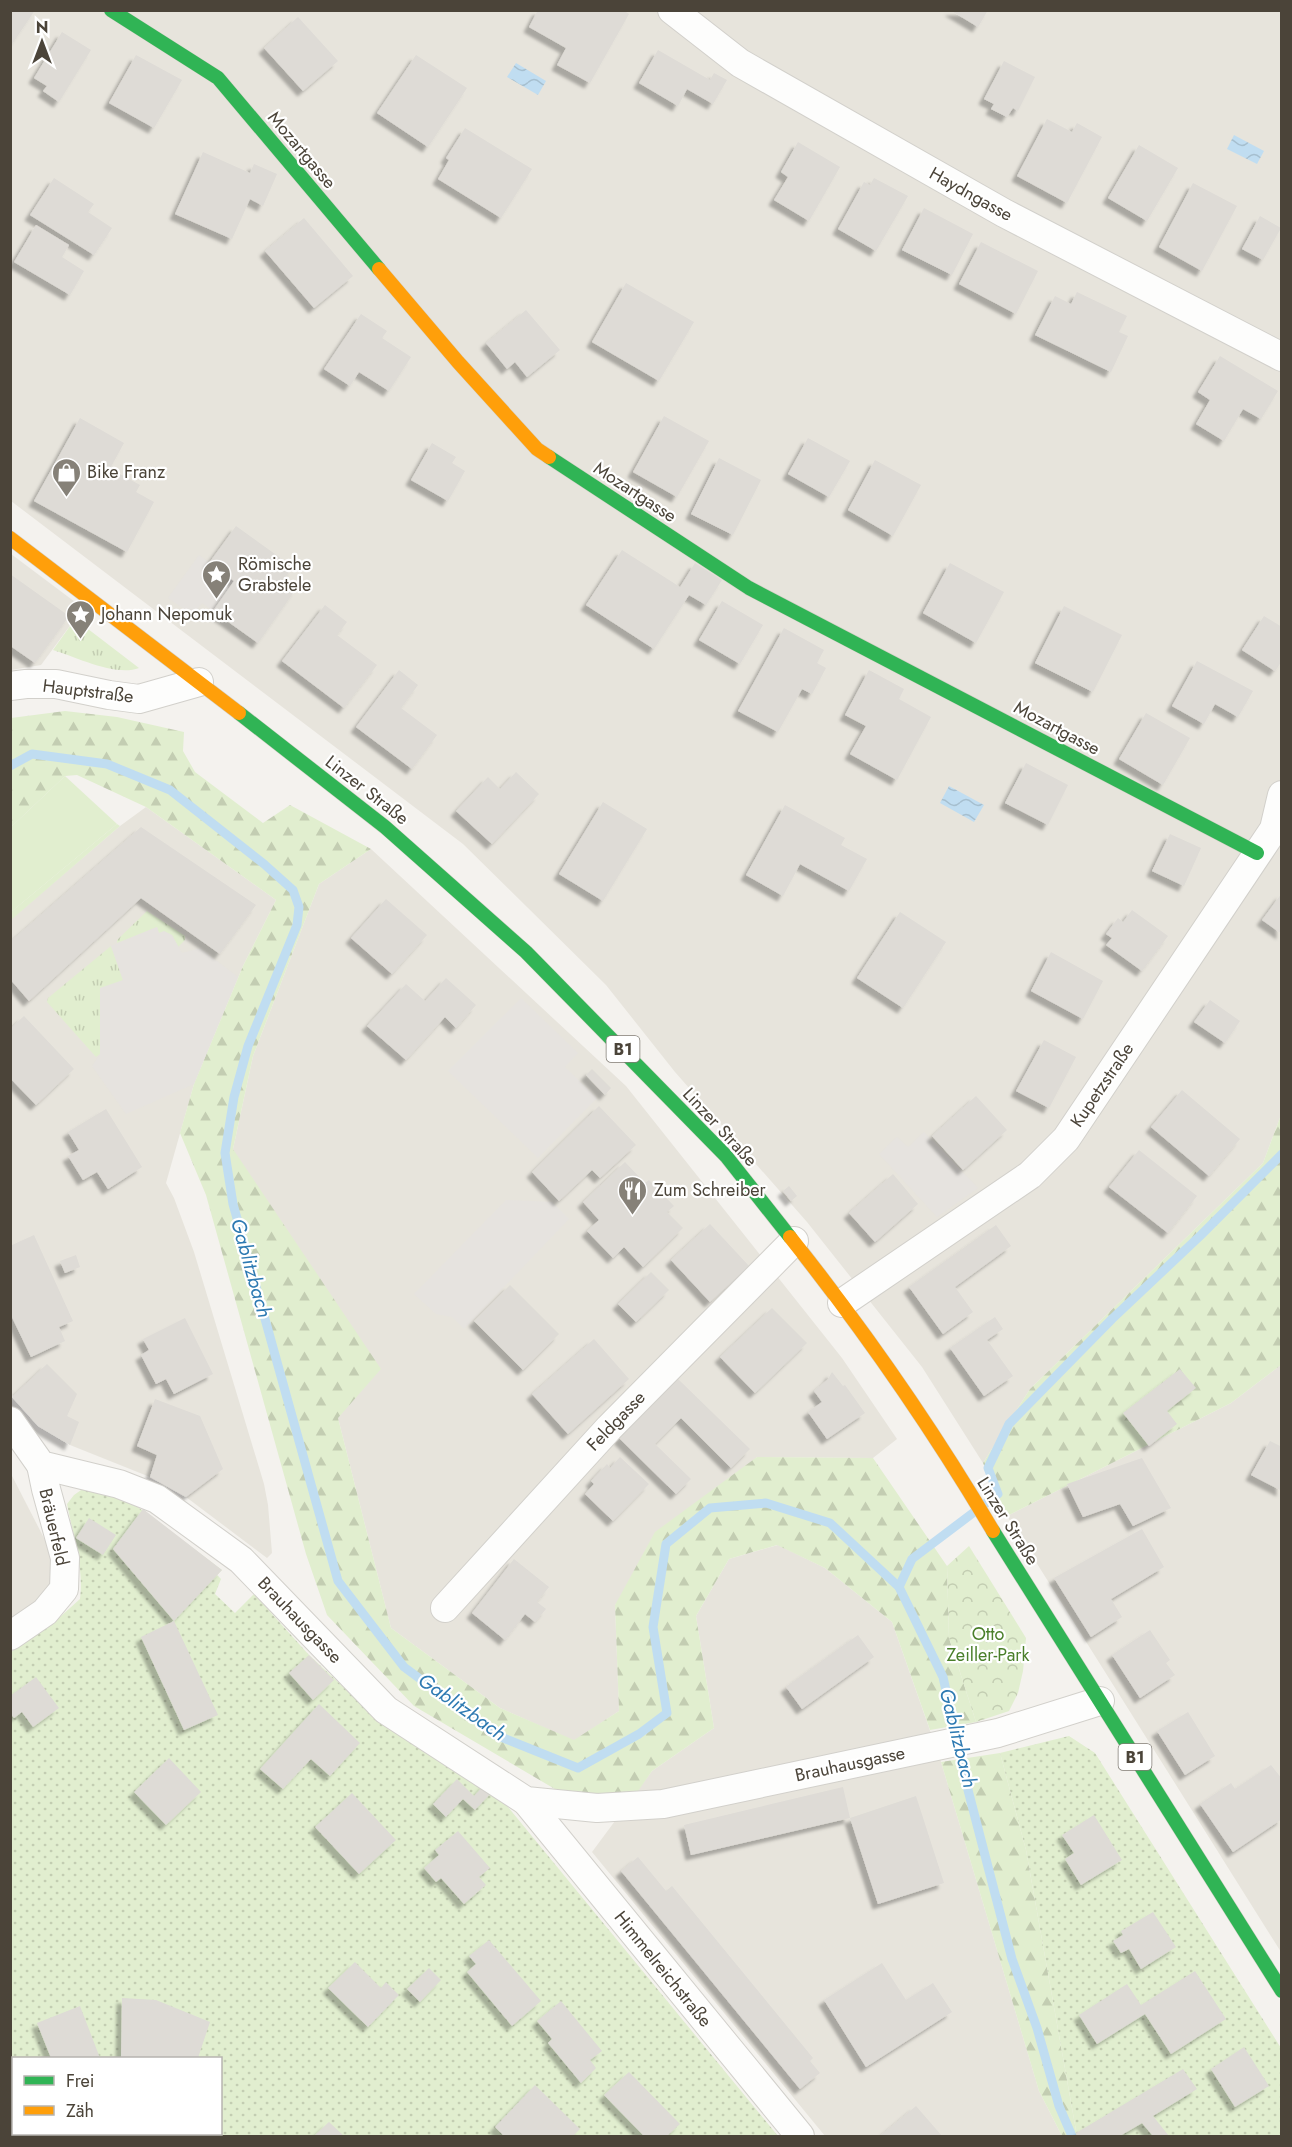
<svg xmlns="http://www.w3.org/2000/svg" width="1292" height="2147" font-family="Jost,sans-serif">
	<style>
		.residential { fill: #e7e4dc }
		.grass { fill: url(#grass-tufts) }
		.forest { fill: url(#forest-firs) }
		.park { fill: url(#park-crowns) }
		.garden { fill: url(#garden-dots) }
		.pitch { fill: #e1eecf }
		.parking { fill: #e6e3df }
		.water { fill: url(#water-waves) }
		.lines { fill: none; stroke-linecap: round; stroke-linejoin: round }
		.stream { stroke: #c0ddf1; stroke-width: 9 }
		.building { fill: #dedbd6; filter: url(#shadow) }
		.street-casing { stroke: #d2d0cb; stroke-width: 30 }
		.fast-casing { stroke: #d3cfc5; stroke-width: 15 }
		.slow-casing { stroke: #d3cfc5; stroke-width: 15 }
		.street { stroke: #fdfdfc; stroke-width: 28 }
		.fast { stroke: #30b455; stroke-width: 14 }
		.slow { stroke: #ff9f0a; stroke-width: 14 }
		.labels { text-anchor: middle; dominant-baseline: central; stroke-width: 4.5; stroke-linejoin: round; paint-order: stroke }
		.shield { fill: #fff; stroke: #817c74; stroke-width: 1.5 }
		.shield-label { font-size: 16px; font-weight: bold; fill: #4b4439 }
		.street-label { font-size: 18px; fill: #4b4439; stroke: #fff }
		.poi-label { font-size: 18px; fill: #4b4439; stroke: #fff; text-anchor: start }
		.park-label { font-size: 18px; fill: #4a7f2a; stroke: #fff }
		.water-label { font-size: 20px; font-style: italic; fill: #2e7ab2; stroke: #fff }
	</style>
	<defs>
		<pattern id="grass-tufts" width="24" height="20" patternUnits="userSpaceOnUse" patternTransform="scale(1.5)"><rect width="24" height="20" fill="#e1eecf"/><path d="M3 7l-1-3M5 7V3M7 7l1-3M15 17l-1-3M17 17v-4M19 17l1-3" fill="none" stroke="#c3cdb2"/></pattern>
		<pattern id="forest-firs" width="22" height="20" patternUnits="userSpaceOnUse" patternTransform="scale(1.5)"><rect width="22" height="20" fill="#e1eecf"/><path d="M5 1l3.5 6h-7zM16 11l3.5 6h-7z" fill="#c3cdb2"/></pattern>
		<pattern id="park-crowns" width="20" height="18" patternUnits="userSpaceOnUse" patternTransform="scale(1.5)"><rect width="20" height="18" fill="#e1eecf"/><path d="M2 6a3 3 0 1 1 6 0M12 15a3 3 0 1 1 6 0" fill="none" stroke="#c3cdb2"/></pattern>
		<pattern id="garden-dots" width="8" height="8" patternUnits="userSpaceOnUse" patternTransform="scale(1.5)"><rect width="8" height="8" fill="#e1eecf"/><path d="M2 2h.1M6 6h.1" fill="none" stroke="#c3cdb2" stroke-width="1.8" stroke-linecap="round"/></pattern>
		<pattern id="water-waves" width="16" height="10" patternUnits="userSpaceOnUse" patternTransform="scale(1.5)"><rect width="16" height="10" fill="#c0ddf1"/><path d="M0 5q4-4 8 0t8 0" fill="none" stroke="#a6bfcf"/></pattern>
		<filter id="shadow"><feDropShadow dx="-5.5" dy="5.5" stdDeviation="1.5" flood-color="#0004"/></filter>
	</defs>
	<rect width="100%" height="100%" fill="#f4f2ee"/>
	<g class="residential">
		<path d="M10 11H1281V1115L1263 1163 1030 1389 983 1463 922 1367 807 1222 675 1072 606 985 463 844 11 501Z"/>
		<path d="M11 554 83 608 41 665 11 670Z"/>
		<path d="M146 807 276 900 243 966 194 1084 166 1183 174 1198 194 1252 264 1484 268 1505 272 1553 267 1558 186 1497 150 1477 70 1445 11 1394 10 920 120 826Z"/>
		<path d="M371 849 626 1086 842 1358 897 1439 873 1458 757 1457 615 1605 619 1711 574 1741 500 1708 391 1628 338 1418 233 1149 253 1056 319 884Z"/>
		<path d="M1281 1365V1952L1007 1516 1231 1403Z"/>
		<path d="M10 1472 46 1542 52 1565 51 1581 43 1596 11 1619Z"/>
		<path d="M778 1545 825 1568 892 1622 941 1762 1039 2091 1062 2136H825L592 1852 652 1771 714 1728 696 1616 729 1559Z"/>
	</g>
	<g class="grass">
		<path d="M75 619 139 668C116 677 76 657 53 650Z"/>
		<path d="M117 824 120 826 11 920V912Z"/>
		<path d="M147 911 185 936V940L178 947 172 935 159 934 157 927 117 943V940Z"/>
		<path d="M111 946 123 980 100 1054 96 1057 47 1002 48 998Z"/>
	</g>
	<g class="forest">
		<path d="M65 711 117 717 184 732 183 751 195 772 263 823 290 805 371 849 319 884 253 1056 233 1149 381 1369 338 1418 391 1628 500 1708 574 1740 619 1711 615 1605 655 1532 757 1457 873 1458 947 1566 949 1638 976 1722 930 1730 892 1622 825 1568 777 1545 729 1559 696 1616 714 1728 652 1771 636 1794 565 1795 414 1706 327 1615 306 1554 206 1195 180 1133 194 1084 243 966 276 900 146 807 77 775 65 776 11 827V718Z"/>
		<path d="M1281 1115V1365L1231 1403 1007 1516 983 1463 1030 1389 1263 1163Z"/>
		<path d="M1000 1753 1026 1850 1077 2136H1062L1039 2091 941 1762Z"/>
	</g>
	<path class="park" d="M969 1546 1026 1638 1023 1671 1018 1693 1009 1711 976 1722 949 1638 947 1566Z"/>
	<g class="garden">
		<path d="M84 1488 127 1499 222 1570 217 1575 221 1579 215 1594 235 1613 254 1594 309 1655 351 1694 494 1790 778 2136H197L186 2134H220V2058H14V2134H53L46 2136H11V1652L51 1625 80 1599C84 1566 73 1536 67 1504L74 1495Z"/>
		<path d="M1069 1736 1095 1753 1281 2048V2136H1077L1026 1850 1000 1753Z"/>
	</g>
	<path class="pitch" d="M65 776 117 824 11 912V827Z"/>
	<g class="parking">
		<path d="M199 555 234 581 213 611 202 603 193 615 168 598Z"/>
		<path d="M157 927 159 933 164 931 172 935 182 953 200 948 238 977 194 1084 126 1114 92 1066 100 1054V988L123 980 111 946Z"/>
		<path d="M521 998 578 1053 565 1067 597 1098 538 1158 448 1071Z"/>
		<path d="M924 1132 978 1188 937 1217 879 1154 897 1137 908 1147Z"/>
		<path d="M506 1200 552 1202 569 1219 464 1329 452 1317 436 1314 414 1294Z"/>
	</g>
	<g class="water">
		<path d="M516 63 546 81 538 95 507 77Z"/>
		<path d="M1234 135 1264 151 1257 164 1227 149Z"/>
		<path d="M949 786 984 805 974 822 940 803Z"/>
	</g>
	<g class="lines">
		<g class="stream">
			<path d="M10 766 32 754 107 764 170 790 264 864 293 890 299 907 297 925 248 1046 234 1097 225 1153 233 1204 338 1581 404 1667 496 1735 578 1768 639 1734 667 1713 653 1627 666 1544 710 1508 766 1503 830 1523 899 1587 943 1677 968 1790 1012 1959 1037 2028 1059 2106 1072 2136"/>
			<path d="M899 1587 912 1559 998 1494 988 1468 1009 1424 1112 1319 1201 1235 1282 1154"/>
		</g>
	</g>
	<g class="building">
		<path d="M10 10H35L10 47Z"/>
		<path d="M538 10H623L629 14 590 83 557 65 566 48 529 27Z"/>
		<path d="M950 10H988L978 27Z"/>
		<path d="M298 17 338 61 303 91 264 48Z"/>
		<path d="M62 32 91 50 59 102 43 91 47 86 34 78Z"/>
		<path d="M658 50 710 80 714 73 727 80 713 104 687 89 678 106 639 83Z"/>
		<path d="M136 55 182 80 154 128 109 103Z"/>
		<path d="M416 55 467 88 428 147 377 113Z"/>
		<path d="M1004 61 1035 77 1018 111 1013 108 1007 117 991 109 994 104 984 99Z"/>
		<path d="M1047 119 1072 132 1077 123 1102 137 1067 203 1017 176Z"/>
		<path d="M465 128 532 169 501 218 438 179 449 160 446 158Z"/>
		<path d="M798 142 840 167 809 221 774 200 788 177 781 172Z"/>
		<path d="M1139 145 1178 168 1147 221 1108 198Z"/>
		<path d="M203 152 250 173 254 164 277 174 263 206 250 199 232 239 175 214Z"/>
		<path d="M54 178 94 204 88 212 112 228 94 255 30 215Z"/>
		<path d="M874 178 908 196 876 251 838 229 864 182 870 185Z"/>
		<path d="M1193 183 1237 206 1202 271 1159 247Z"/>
		<path d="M924 208 973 234 952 275 902 250Z"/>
		<path d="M1260 216 1281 228 1263 260 1242 249Z"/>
		<path d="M304 218 353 276 314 308 265 251Z"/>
		<path d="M36 225 69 245 62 257 84 271 70 295 14 262Z"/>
		<path d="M981 242 1038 271 1016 314 959 284Z"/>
		<path d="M626 283 694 322 659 381 592 342Z"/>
		<path d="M1077 292 1127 316 1119 332 1128 336 1111 372 1035 335 1055 296 1071 304Z"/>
		<path d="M526 310 560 350 527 377 515 362 507 369 486 343Z"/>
		<path d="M361 314 387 331 382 338 411 357 389 391 359 372 350 386 324 369Z"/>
		<path d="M1220 356 1278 391 1261 419 1243 409 1224 441 1196 424 1210 400 1198 392Z"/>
		<path d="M664 416 709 441 677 497 633 472Z"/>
		<path d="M80 418 124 443 107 474 115 479 118 473 140 485 136 492 154 502 127 552 34 501Z"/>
		<path d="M808 438 850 461 829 497 788 474Z"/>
		<path d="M432 443 456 457 452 463 465 471 448 501 411 480Z"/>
		<path d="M719 458 761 480 733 535 691 514Z"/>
		<path d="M875 460 921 485 893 536 848 510Z"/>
		<path d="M236 526 293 567 284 579 296 589 258 643 213 611 234 581 209 563Z"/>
		<path d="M622 550 680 587 695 563 722 580 706 605 689 595 654 649 586 605Z"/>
		<path d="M950 563 1004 592 976 643 923 613Z"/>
		<path d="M10 574 69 616 35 663 12 647 10 648Z"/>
		<path d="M722 601 763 625 740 664 699 640Z"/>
		<path d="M325 605 347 622 337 635 377 665 344 708 282 661Z"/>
		<path d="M1064 606 1122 635 1093 692 1035 663Z"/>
		<path d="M1264 616 1282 627V661L1275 671 1242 650Z"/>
		<path d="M784 628 824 650 817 663 826 668 812 694 802 689 778 732 738 711Z"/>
		<path d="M1197 661 1253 691 1238 717 1215 704 1204 724 1172 706Z"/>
		<path d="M399 670 418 685 401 708 437 735 412 769 356 727Z"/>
		<path d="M869 670 904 689 899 699 931 717 897 780 850 754 866 726 845 715Z"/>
		<path d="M1146 713 1190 738 1163 785 1119 759Z"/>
		<path d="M1026 763 1068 785 1048 825 1005 803Z"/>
		<path d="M516 772 539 794 492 844 456 811 488 777 500 789Z"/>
		<path d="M603 802 647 829 603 901 559 874Z"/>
		<path d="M785 805 845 838 841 845 867 859 849 891 800 864 783 896 746 875Z"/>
		<path d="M141 827 256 905 220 954 141 898 29 1001 10 979V942Z"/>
		<path d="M1170 834 1201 848 1184 886 1152 871Z"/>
		<path d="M1282 893V934L1262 920Z"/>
		<path d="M386 899 427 935 392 974 351 938Z"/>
		<path d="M1132 910 1168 936 1142 971 1106 945 1112 938 1106 934 1118 918 1123 922Z"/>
		<path d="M900 912 946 942 903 1008 857 978Z"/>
		<path d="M1051 952 1103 981 1083 1019 1031 991Z"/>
		<path d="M446 978 476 1005 456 1028 445 1017 406 1060 367 1026 406 984 425 1001Z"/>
		<path d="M1210 1000 1240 1021 1225 1043 1194 1022Z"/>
		<path d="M24 1016 74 1069 36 1105 10 1078V1029Z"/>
		<path d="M1044 1040 1076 1057 1049 1108 1016 1091Z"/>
		<path d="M592 1069 611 1088 605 1095 586 1075Z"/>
		<path d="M1182 1090 1240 1139 1209 1176 1151 1127Z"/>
		<path d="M976 1096 1007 1130 963 1170 932 1136Z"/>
		<path d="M599 1106 636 1145 600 1178 592 1170 559 1201 532 1172Z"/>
		<path d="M106 1109 142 1167 108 1189 97 1172 83 1180 68 1156 79 1150 68 1132Z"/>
		<path d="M1139 1150 1197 1196 1168 1233 1109 1187Z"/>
		<path d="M625 1162 645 1183 649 1180 674 1206 667 1212 683 1228 643 1267 624 1247 613 1258 587 1231 599 1220 583 1202Z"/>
		<path d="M893 1174 918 1204 875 1242 849 1213Z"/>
		<path d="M789 1186 797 1196 791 1201 783 1191Z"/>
		<path d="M710 1224 749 1266 710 1302 671 1260Z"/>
		<path d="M996 1225 1011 1246 955 1287 973 1312 943 1334 909 1287Z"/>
		<path d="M34 1235 73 1321 59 1327 65 1341 31 1357 10 1313V1246Z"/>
		<path d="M76 1255 80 1267 65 1273 60 1261Z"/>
		<path d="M651 1272 669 1290 636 1322 618 1304Z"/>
		<path d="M510 1285 559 1334 523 1370 474 1321Z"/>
		<path d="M772 1308 807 1343 755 1393 720 1357Z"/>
		<path d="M995 1317 1003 1329 987 1340 1013 1376 984 1396 950 1348Z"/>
		<path d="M185 1318 213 1374 174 1394 166 1379 156 1384 141 1355 149 1350 143 1339Z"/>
		<path d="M594 1339 629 1379 568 1434 532 1394Z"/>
		<path d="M47 1364 77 1394 67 1416 79 1422 70 1445 38 1426 12 1397Z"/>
		<path d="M1180 1369 1196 1388 1167 1411 1177 1424 1149 1446 1123 1413Z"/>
		<path d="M832 1372 843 1386 845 1385 865 1413 827 1439 808 1412 822 1402 814 1391 828 1379Z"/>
		<path d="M678 1379 750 1449 731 1468 681 1418 655 1444 691 1479 676 1494 619 1438Z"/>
		<path d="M155 1399 200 1416 223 1469 186 1497 150 1477 157 1455 137 1446Z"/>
		<path d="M1270 1441 1282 1447V1491L1251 1475Z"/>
		<path d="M620 1457 649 1484 613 1521 585 1494 594 1484 591 1481 607 1464 610 1468Z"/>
		<path d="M1142 1458 1171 1508 1133 1526 1120 1504 1083 1517 1067 1484Z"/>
		<path d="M143 1509 222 1570 174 1621 218 1715 184 1730 141 1637 174 1621 113 1549Z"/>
		<path d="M89 1518 116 1535 103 1555 76 1538Z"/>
		<path d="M1142 1529 1164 1567 1111 1599 1122 1617 1091 1637 1054 1578Z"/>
		<path d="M514 1559 549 1587 537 1602 546 1609 535 1622 525 1614 505 1640 472 1613Z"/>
		<path d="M1150 1630 1170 1660 1166 1663 1175 1675 1140 1698 1112 1655Z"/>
		<path d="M858 1635 874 1657 802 1709 786 1687Z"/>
		<path d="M309 1655 334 1680 313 1700 289 1673Z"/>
		<path d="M36 1677 59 1708 33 1727 22 1712 14 1718 10 1713V1696Z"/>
		<path d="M319 1704 360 1743 330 1776 311 1759 283 1789 260 1769Z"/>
		<path d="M1188 1712 1215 1756 1185 1775 1157 1731Z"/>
		<path d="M169 1758 201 1792 166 1825 134 1792Z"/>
		<path d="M1271 1765 1282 1779V1819L1233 1852 1200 1804 1231 1783 1235 1789Z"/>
		<path d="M457 1779 474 1796 486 1783 494 1790 475 1810 463 1799 446 1817 433 1804Z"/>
		<path d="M843 1787 850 1818 916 1796 944 1883 878 1904 850 1818 691 1855 684 1825Z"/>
		<path d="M352 1793 396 1840 359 1874 315 1827Z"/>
		<path d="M1094 1815 1122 1860 1081 1885 1065 1859 1074 1853 1062 1835Z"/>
		<path d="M458 1831 490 1868 479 1877 486 1885 464 1904 441 1878 436 1882 424 1868 439 1855 435 1850Z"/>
		<path d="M638 1857 666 1891 672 1886 813 2058 810 2061 820 2073 800 2089 621 1871Z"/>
		<path d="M1153 1912 1176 1947 1141 1969 1129 1949 1121 1953 1113 1941 1123 1935 1121 1931Z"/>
		<path d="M489 1940 541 2001 512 2026 467 1972 476 1964 469 1956Z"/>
		<path d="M355 1962 381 1988 386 1982 399 1995 368 2027 328 1988Z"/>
		<path d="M882 1963 906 2000 933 1983 952 2012 866 2067 824 2000Z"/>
		<path d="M429 1968 441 1980 420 2002 407 1989Z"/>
		<path d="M1195 1971 1226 2019 1171 2054 1145 2014 1097 2044 1079 2015 1127 1984 1141 2005Z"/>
		<path d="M122 1998 156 2000 210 2022 198 2058H121Z"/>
		<path d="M561 2001 602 2051 590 2060 596 2068 581 2083 548 2043 552 2039 537 2021Z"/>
		<path d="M80 2006 100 2058H51L37 2023Z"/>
		<path d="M1244 2047 1269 2086 1235 2107 1211 2069Z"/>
		<path d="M1183 2069 1197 2089 1153 2116 1169 2136H1153L1142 2123 1120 2136H1077L1076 2133Z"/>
		<path d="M629 2072 680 2124 667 2136H644L604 2095Z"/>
		<path d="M535 2085 580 2129 573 2136H504L495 2127Z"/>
		<path d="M916 2106 942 2136H880Z"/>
		<path d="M329 2122 344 2136H314Z"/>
	</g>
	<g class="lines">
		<defs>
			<g id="street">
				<path d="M672 10 740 63 1004 213 1282 357"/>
				<path d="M10 686 26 684H56L109 695 139 699 199 682"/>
				<path d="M842 1303 1030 1175 1066 1139 1274 829 1282 795"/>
				<path d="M10 1421 41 1465 119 1484 157 1499 241 1560 386 1710 526 1801 597 1808 663 1804 998 1733 1100 1701"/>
				<path d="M445 1608 609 1428 794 1241"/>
				<path d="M10 1636 45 1612 64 1589 65 1558 46 1489 41 1465"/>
				<path d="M526 1801 800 2136"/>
			</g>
			<g id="fast">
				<path d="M111 10 218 78 379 269"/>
				<path d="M549 457 749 588 1257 853"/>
				<path d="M239 713 385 827 526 952 726 1156 790 1237"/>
				<path d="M993 1531 1282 1991"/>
			</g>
			<g id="slow">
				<path d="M379 269 458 362 537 449 549 457"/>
				<path d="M10 538 239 713"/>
				<path d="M790 1237C864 1330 932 1428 993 1531"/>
			</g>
		</defs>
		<use href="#street" class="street-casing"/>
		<use href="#fast" class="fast-casing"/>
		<use href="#slow" class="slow-casing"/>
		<use href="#street" class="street"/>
		<use href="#fast" class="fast"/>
		<use href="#slow" class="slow"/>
	</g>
	<defs>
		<symbol id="shop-pin" viewBox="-11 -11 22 30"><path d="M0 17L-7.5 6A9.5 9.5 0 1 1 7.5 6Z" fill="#868178" stroke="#fff"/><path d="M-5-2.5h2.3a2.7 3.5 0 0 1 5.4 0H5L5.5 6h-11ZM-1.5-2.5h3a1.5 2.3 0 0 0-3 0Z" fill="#fff"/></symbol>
		<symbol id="sight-pin" viewBox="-11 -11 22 30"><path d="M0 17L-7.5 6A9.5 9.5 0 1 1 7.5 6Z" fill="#868178" stroke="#fff"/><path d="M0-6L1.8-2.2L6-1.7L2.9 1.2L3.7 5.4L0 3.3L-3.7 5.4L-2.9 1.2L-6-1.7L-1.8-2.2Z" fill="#fff"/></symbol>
		<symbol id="restaurant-pin" viewBox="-11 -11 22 30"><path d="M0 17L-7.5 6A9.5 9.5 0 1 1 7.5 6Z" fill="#868178" stroke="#fff"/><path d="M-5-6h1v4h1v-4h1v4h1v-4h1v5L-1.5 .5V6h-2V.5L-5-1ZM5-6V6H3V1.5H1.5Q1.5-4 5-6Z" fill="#fff"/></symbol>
	</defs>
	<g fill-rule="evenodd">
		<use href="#shop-pin" x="50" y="456" width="33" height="45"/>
		<use href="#sight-pin" x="200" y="558" width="33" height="45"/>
		<use href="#sight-pin" x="64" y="598" width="33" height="45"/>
		<use href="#restaurant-pin" x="616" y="1174" width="33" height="45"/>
	</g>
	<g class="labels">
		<g class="shield">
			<rect x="606.5" y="1036" width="33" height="26" rx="4.5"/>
			<rect x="1118.5" y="1744" width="33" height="26" rx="4.5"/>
		</g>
		<g class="shield-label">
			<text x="623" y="1049">B1</text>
			<text x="1135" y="1757">B1</text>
		</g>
		<g class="street-label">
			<text transform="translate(302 150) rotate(50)">Mozartgasse</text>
			<text transform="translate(971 194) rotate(29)">Haydngasse</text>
			<text transform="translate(635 492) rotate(33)">Mozartgasse</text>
			<text transform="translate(88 691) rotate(7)">Hauptstraße</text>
			<text transform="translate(1057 728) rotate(28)">Mozartgasse</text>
			<text transform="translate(367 790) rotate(38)">Linzer Straße</text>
			<text transform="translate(1102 1085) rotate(-56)">Kupetzstraße</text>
			<text transform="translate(720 1127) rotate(47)">Linzer Straße</text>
			<text transform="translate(616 1421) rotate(-46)">Feldgasse</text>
			<text transform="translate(1008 1521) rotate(58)">Linzer Straße</text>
			<text transform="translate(54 1527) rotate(77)">Bräuerfeld</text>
			<text transform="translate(300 1620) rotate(46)">Brauhausgasse</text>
			<text transform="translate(850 1764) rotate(-12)">Brauhausgasse</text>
			<text transform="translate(663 1969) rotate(51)">Himmelreichstraße</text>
		</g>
		<g class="poi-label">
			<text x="87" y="472">Bike Franz</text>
			<text x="238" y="564">Römische<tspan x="238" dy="21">Grabstele</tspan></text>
			<text x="101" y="614">Johann Nepomuk</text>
			<text x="654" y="1190">Zum Schreiber</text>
		</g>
		<g class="park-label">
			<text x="988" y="1634">Otto<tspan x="988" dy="21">Zeiller-Park</tspan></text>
		</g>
		<g class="water-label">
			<text transform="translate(251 1268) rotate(74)">Gablitzbach</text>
			<text transform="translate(462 1707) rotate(35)">Gablitzbach</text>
			<text transform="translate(958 1738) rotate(76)">Gablitzbach</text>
		</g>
	</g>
	<rect width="1292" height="2147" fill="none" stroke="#4b4439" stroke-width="24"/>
	<rect x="12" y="2057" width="210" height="78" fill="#ffffff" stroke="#b7b4b0" stroke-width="1.5"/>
	<rect x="24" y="2076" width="30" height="9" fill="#30b455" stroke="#b7b4b0" stroke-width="1.5"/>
	<text x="66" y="2087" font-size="18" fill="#4b4439">Frei</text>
	<rect x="24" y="2106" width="30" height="9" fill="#ff9f0a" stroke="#b7b4b0" stroke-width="1.5"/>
	<text x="66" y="2117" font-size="18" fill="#4b4439">Zäh</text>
	<g transform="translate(42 42)" stroke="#ffffff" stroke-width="4.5" paint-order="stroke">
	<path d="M0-4.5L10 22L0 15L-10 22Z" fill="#4b4439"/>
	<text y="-9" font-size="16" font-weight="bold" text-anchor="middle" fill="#4b4439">N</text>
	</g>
</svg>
